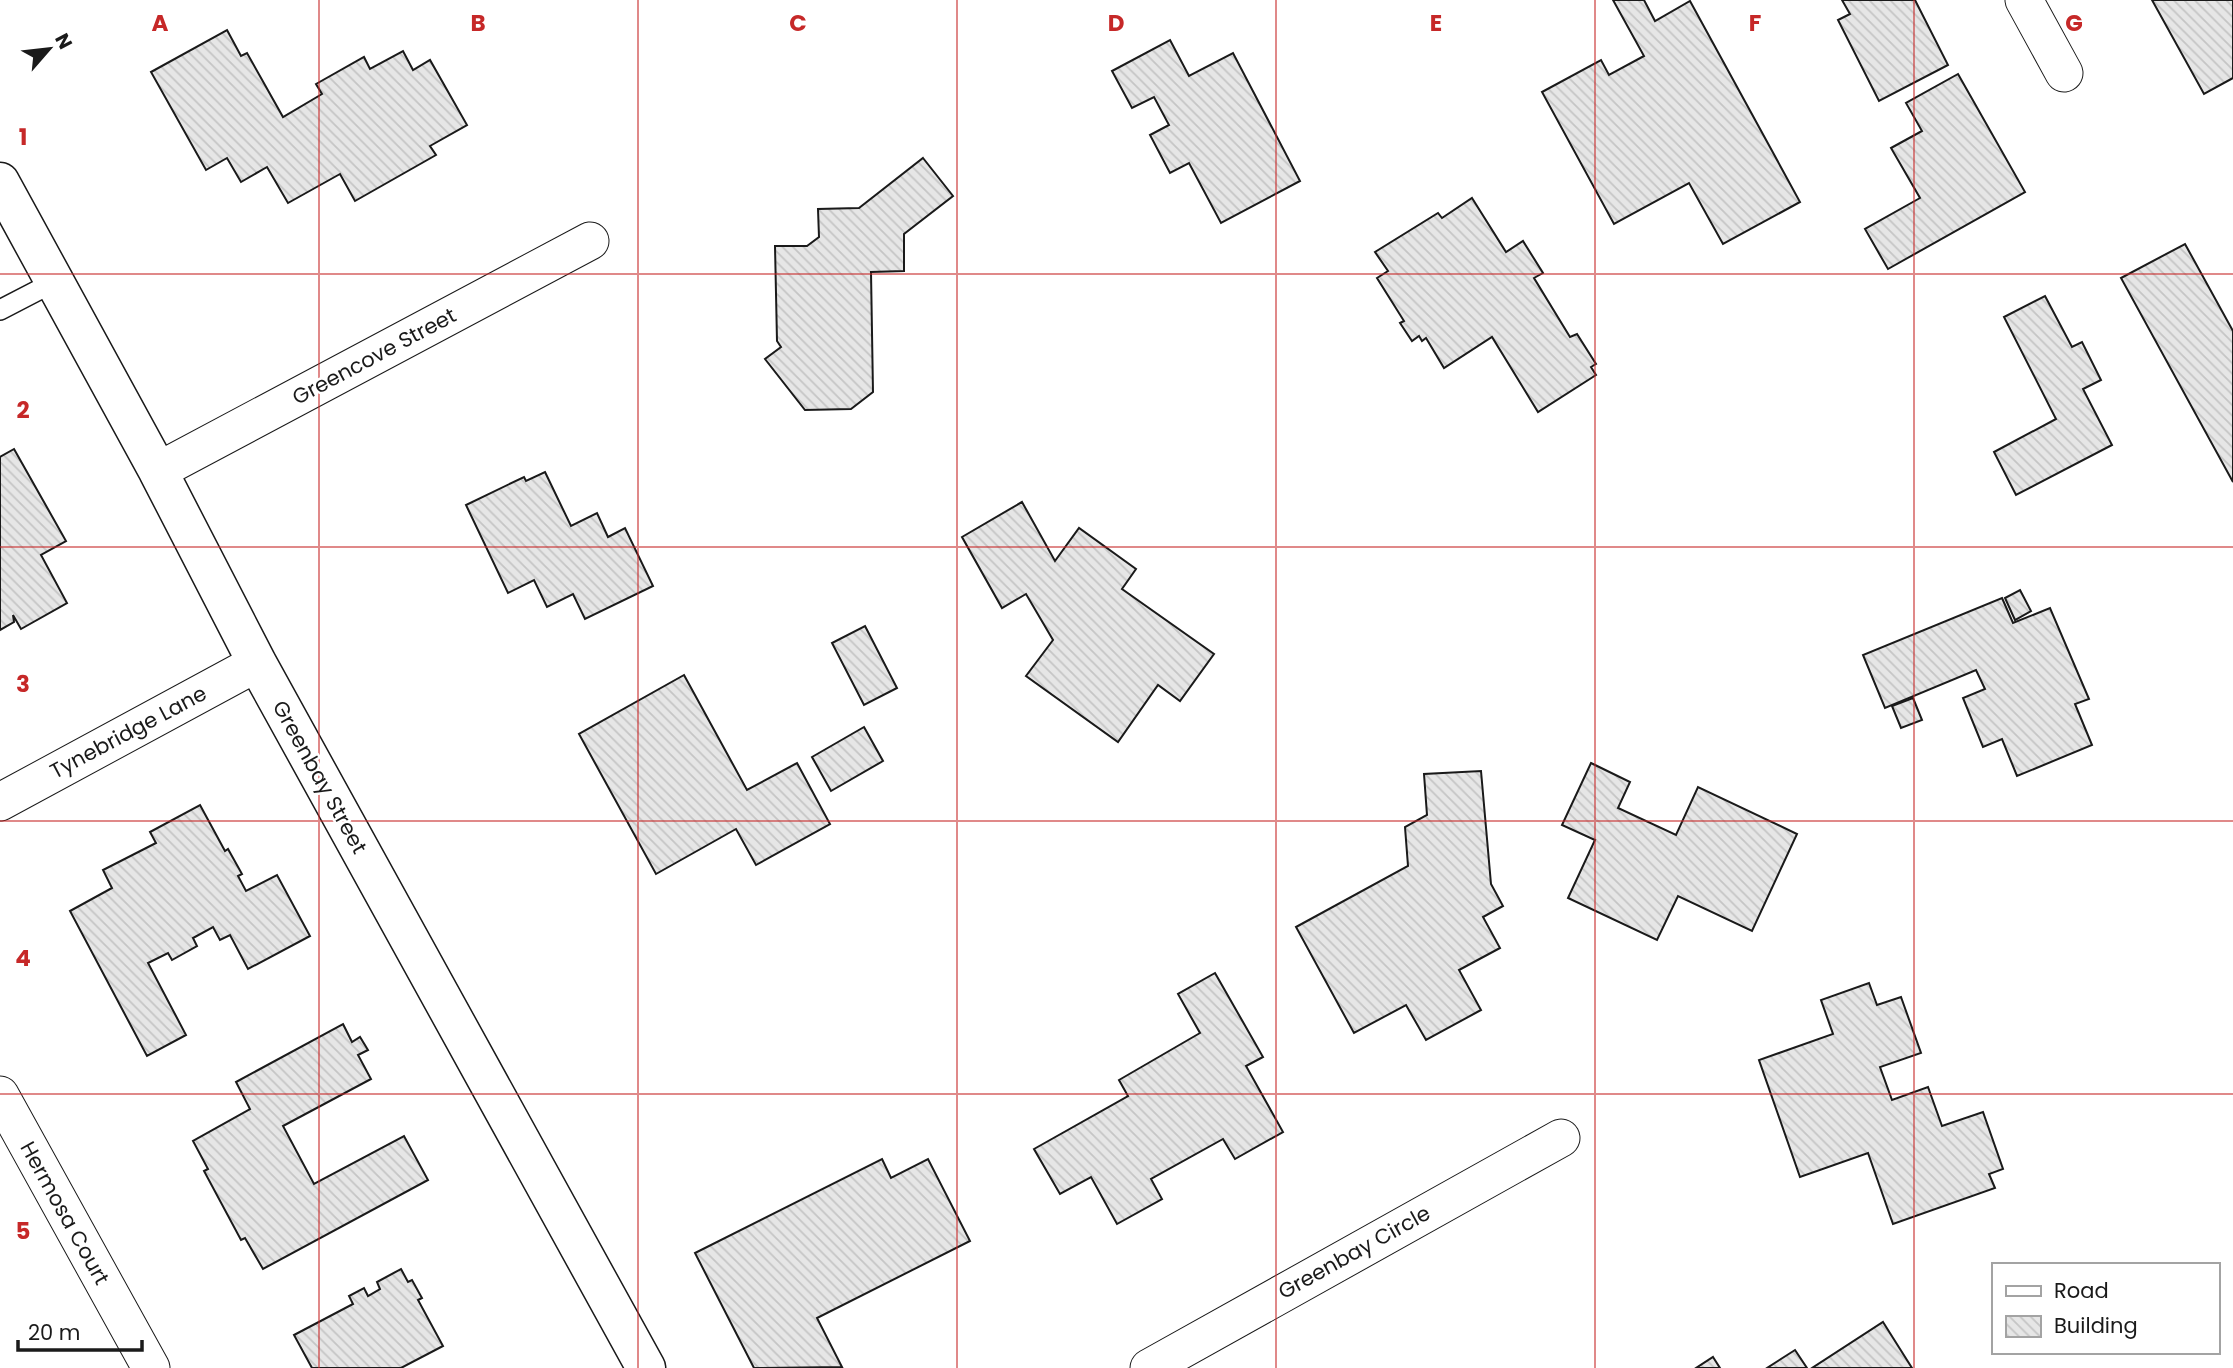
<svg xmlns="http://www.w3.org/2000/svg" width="2233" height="1368" font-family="Poppins,sans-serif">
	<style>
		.building { fill: url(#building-back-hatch); stroke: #1a1a1a; stroke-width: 2 }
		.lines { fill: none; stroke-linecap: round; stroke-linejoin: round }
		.service-casing { stroke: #1a1a1a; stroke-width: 22 }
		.minor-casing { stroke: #1a1a1a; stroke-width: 39 }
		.tertiary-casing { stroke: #1a1a1a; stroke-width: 41 }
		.service { stroke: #fff; stroke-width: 19 }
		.minor { stroke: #fff; stroke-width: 37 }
		.tertiary { stroke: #fff; stroke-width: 38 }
		.grid { fill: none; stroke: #c62828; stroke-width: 2; stroke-opacity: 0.55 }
		.labels { text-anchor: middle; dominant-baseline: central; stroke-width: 5; stroke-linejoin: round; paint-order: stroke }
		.street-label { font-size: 21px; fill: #1a1a1a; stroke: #fff }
		.grid-label { font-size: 23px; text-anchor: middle; font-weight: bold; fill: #c62828; stroke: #fff; stroke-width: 5; stroke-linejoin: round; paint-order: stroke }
	</style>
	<defs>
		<pattern id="building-back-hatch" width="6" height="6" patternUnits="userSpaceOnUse" patternTransform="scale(1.75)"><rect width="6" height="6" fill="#e6e6e6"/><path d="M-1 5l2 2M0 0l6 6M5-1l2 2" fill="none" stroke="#c5c5c5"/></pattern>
	</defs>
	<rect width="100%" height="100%" fill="#fff"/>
	<g class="building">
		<path d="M1613 0H1644L1655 21 1690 1 1800 202 1723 244 1689 183 1614 224 1542 92 1601 60 1609 75 1644 56Z"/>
		<path d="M1842 0H1915L1948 65 1879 101 1838 20 1850 14Z"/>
		<path d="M2152 0H2233V78L2204 94Z"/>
		<path d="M227 30 241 56 247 53 283 117 322 94 316 84 364 57 370 69 403 51 413 70 430 60 467 125 430 146 436 155 355 201 340 174 288 203 267 167 241 182 227 158 206 170 151 72Z"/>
		<path d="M1170 40 1189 76 1233 53 1300 181 1221 223 1189 163 1170 173 1150 135 1169 125 1154 97 1132 108 1112 71Z"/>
		<path d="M1958 74 2025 192 1888 269 1865 229 1920 198 1891 148 1922 131 1906 103Z"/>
		<path d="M923 158 953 196 904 234V271L871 272 873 392 851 409 805 410 765 359 781 347 777 341 775 246H807L819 237 818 209 859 208Z"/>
		<path d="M1472 198 1506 252 1523 241 1543 273 1534 278 1570 337 1577 334 1596 364 1591 367 1596 375 1538 412 1492 337 1444 368 1426 338 1422 341 1419 336 1412 341 1400 323 1404 321 1377 278 1388 271 1375 252 1438 213 1442 218Z"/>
		<path d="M2185 244 2233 331V482L2121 278Z"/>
		<path d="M2045 296 2072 347 2082 342 2101 380 2083 389 2112 445 2016 495 1994 452 2056 419 2004 317Z"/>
		<path d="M14 449 66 541 41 555 67 603 21 629 13 615 14 622 0 630V457Z"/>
		<path d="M545 472 571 526 597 513 608 537 625 528 653 586 585 619 573 594 547 607 534 580 508 593 466 505 524 477 526 481Z"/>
		<path d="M1022 502 1055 561 1079 528 1136 569 1122 589 1214 654 1180 701 1158 685 1118 742 1026 676 1053 640 1026 594 1002 608 962 537Z"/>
		<path d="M2020 590 2031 611 2015 620 2005 598Z"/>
		<path d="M2002 598 2013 623 2050 608 2089 699 2075 704 2092 745 2017 776 2002 739 1983 747 1963 698 1985 689 1976 670 1885 708 1863 655Z"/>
		<path d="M865 626 897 688 864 705 832 643Z"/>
		<path d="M684 675 747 790 797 763 830 824 756 865 736 829 656 874 579 734Z"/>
		<path d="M1913 698 1922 720 1901 728 1892 706Z"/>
		<path d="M864 727 883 761 831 791 812 757Z"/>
		<path d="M1591 763 1630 782 1618 808 1676 835 1698 787 1797 834 1752 931 1678 896 1657 940 1568 898 1595 840 1562 825Z"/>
		<path d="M1481 771 1491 884 1503 906 1483 917 1500 948 1459 970 1481 1010 1426 1040 1406 1005 1354 1033 1296 927 1408 866 1405 827 1427 815 1424 774Z"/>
		<path d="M200 805 225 851 228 849 242 874 238 876 246 891 277 875 310 936 248 969 230 935 220 940 213 927 193 938 197 946 172 960 168 953 148 963 186 1035 147 1056 70 911 112 888 103 870 156 843 150 832Z"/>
		<path d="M1215 973 1263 1057 1246 1066 1283 1132 1235 1159 1223 1139 1151 1179 1162 1199 1117 1224 1091 1177 1060 1194 1034 1149 1128 1096 1119 1080 1200 1033 1178 994Z"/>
		<path d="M1869 983 1877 1005 1901 997 1921 1053 1880 1067 1892 1100 1928 1087 1942 1126 1983 1112 2003 1169 1989 1174 1995 1188 1893 1224 1868 1153 1800 1177 1759 1060 1833 1034 1821 1000Z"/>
		<path d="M343 1024 352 1042 360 1037 368 1050 358 1055 371 1079 283 1126 314 1184 404 1136 428 1180 263 1269 245 1238 241 1240 204 1171 208 1169 193 1141 250 1109 236 1082Z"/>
		<path d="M882 1159 891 1178 928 1159 970 1241 817 1318 842 1367 754 1368 695 1253Z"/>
		<path d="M401 1269 408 1282 412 1280 422 1298 418 1300 443 1346 401 1368H312L294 1335 353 1304 349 1296 364 1288 368 1296 380 1289 377 1282Z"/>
		<path d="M1883 1322 1912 1368H1812Z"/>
		<path d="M1795 1350 1807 1368H1767Z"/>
		<path d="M1713 1357 1720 1368H1696Z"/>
	</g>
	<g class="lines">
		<defs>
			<path id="service" d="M0 310 54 282"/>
			<g id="minor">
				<path d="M2024 0 2064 73"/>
				<path d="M158 471 590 241"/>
				<path d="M0 802 257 663"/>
				<path d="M0 1095 151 1368"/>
				<path d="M1149 1368 1561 1138"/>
			</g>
			<path id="tertiary" d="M0 182 158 471 257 663 646 1368"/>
		</defs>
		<use href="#service" class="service-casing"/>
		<use href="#minor" class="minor-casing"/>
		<use href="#tertiary" class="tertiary-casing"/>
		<use href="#service" class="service"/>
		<use href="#minor" class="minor"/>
		<use href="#tertiary" class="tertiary"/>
	</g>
	<path class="grid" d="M319 0V1368M638 0V1368M957 0V1368M1276 0V1368M1595 0V1368M1914 0V1368M0 274H2233M0 547H2233M0 821H2233M0 1094H2233"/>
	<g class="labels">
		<g class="street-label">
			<text transform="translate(374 356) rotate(-28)">Greencove Street</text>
			<text transform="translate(128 732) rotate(-28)">Tynebridge Lane</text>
			<text transform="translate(320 777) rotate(61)">Greenbay Street</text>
			<text transform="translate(65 1213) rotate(61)">Hermosa Court</text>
			<text transform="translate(1354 1252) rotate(-29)">Greenbay Circle</text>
		</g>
	</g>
	<g class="grid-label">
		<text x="160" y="31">A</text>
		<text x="478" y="31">B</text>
		<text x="798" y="31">C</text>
		<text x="1116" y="31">D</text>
		<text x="1436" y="31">E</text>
		<text x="1755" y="31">F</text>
		<text x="2074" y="31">G</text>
		<text x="23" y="145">1</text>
		<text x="23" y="418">2</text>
		<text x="23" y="692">3</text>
		<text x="23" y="966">4</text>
		<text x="23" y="1239">5</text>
	</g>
	<rect x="1992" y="1263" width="228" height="91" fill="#ffffff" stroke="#a3a3a3" stroke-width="2"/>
	<rect x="2006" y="1286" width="35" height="10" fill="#ffffff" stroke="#a3a3a3" stroke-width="2"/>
	<text x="2054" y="1298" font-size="21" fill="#1a1a1a">Road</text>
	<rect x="2006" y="1316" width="35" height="21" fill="url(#building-back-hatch)" stroke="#a3a3a3" stroke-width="2"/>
	<text x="2054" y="1333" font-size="21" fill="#1a1a1a">Building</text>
	<g transform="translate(49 49) rotate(62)" stroke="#ffffff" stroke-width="5" paint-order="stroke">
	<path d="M0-5L12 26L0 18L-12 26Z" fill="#1a1a1a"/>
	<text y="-10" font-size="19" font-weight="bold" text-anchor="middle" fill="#1a1a1a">N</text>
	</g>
	<path d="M18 1340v10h124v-10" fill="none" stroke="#1a1a1a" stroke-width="3.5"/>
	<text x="28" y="1340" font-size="21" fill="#1a1a1a" stroke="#ffffff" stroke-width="5" paint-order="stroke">20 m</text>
</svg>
